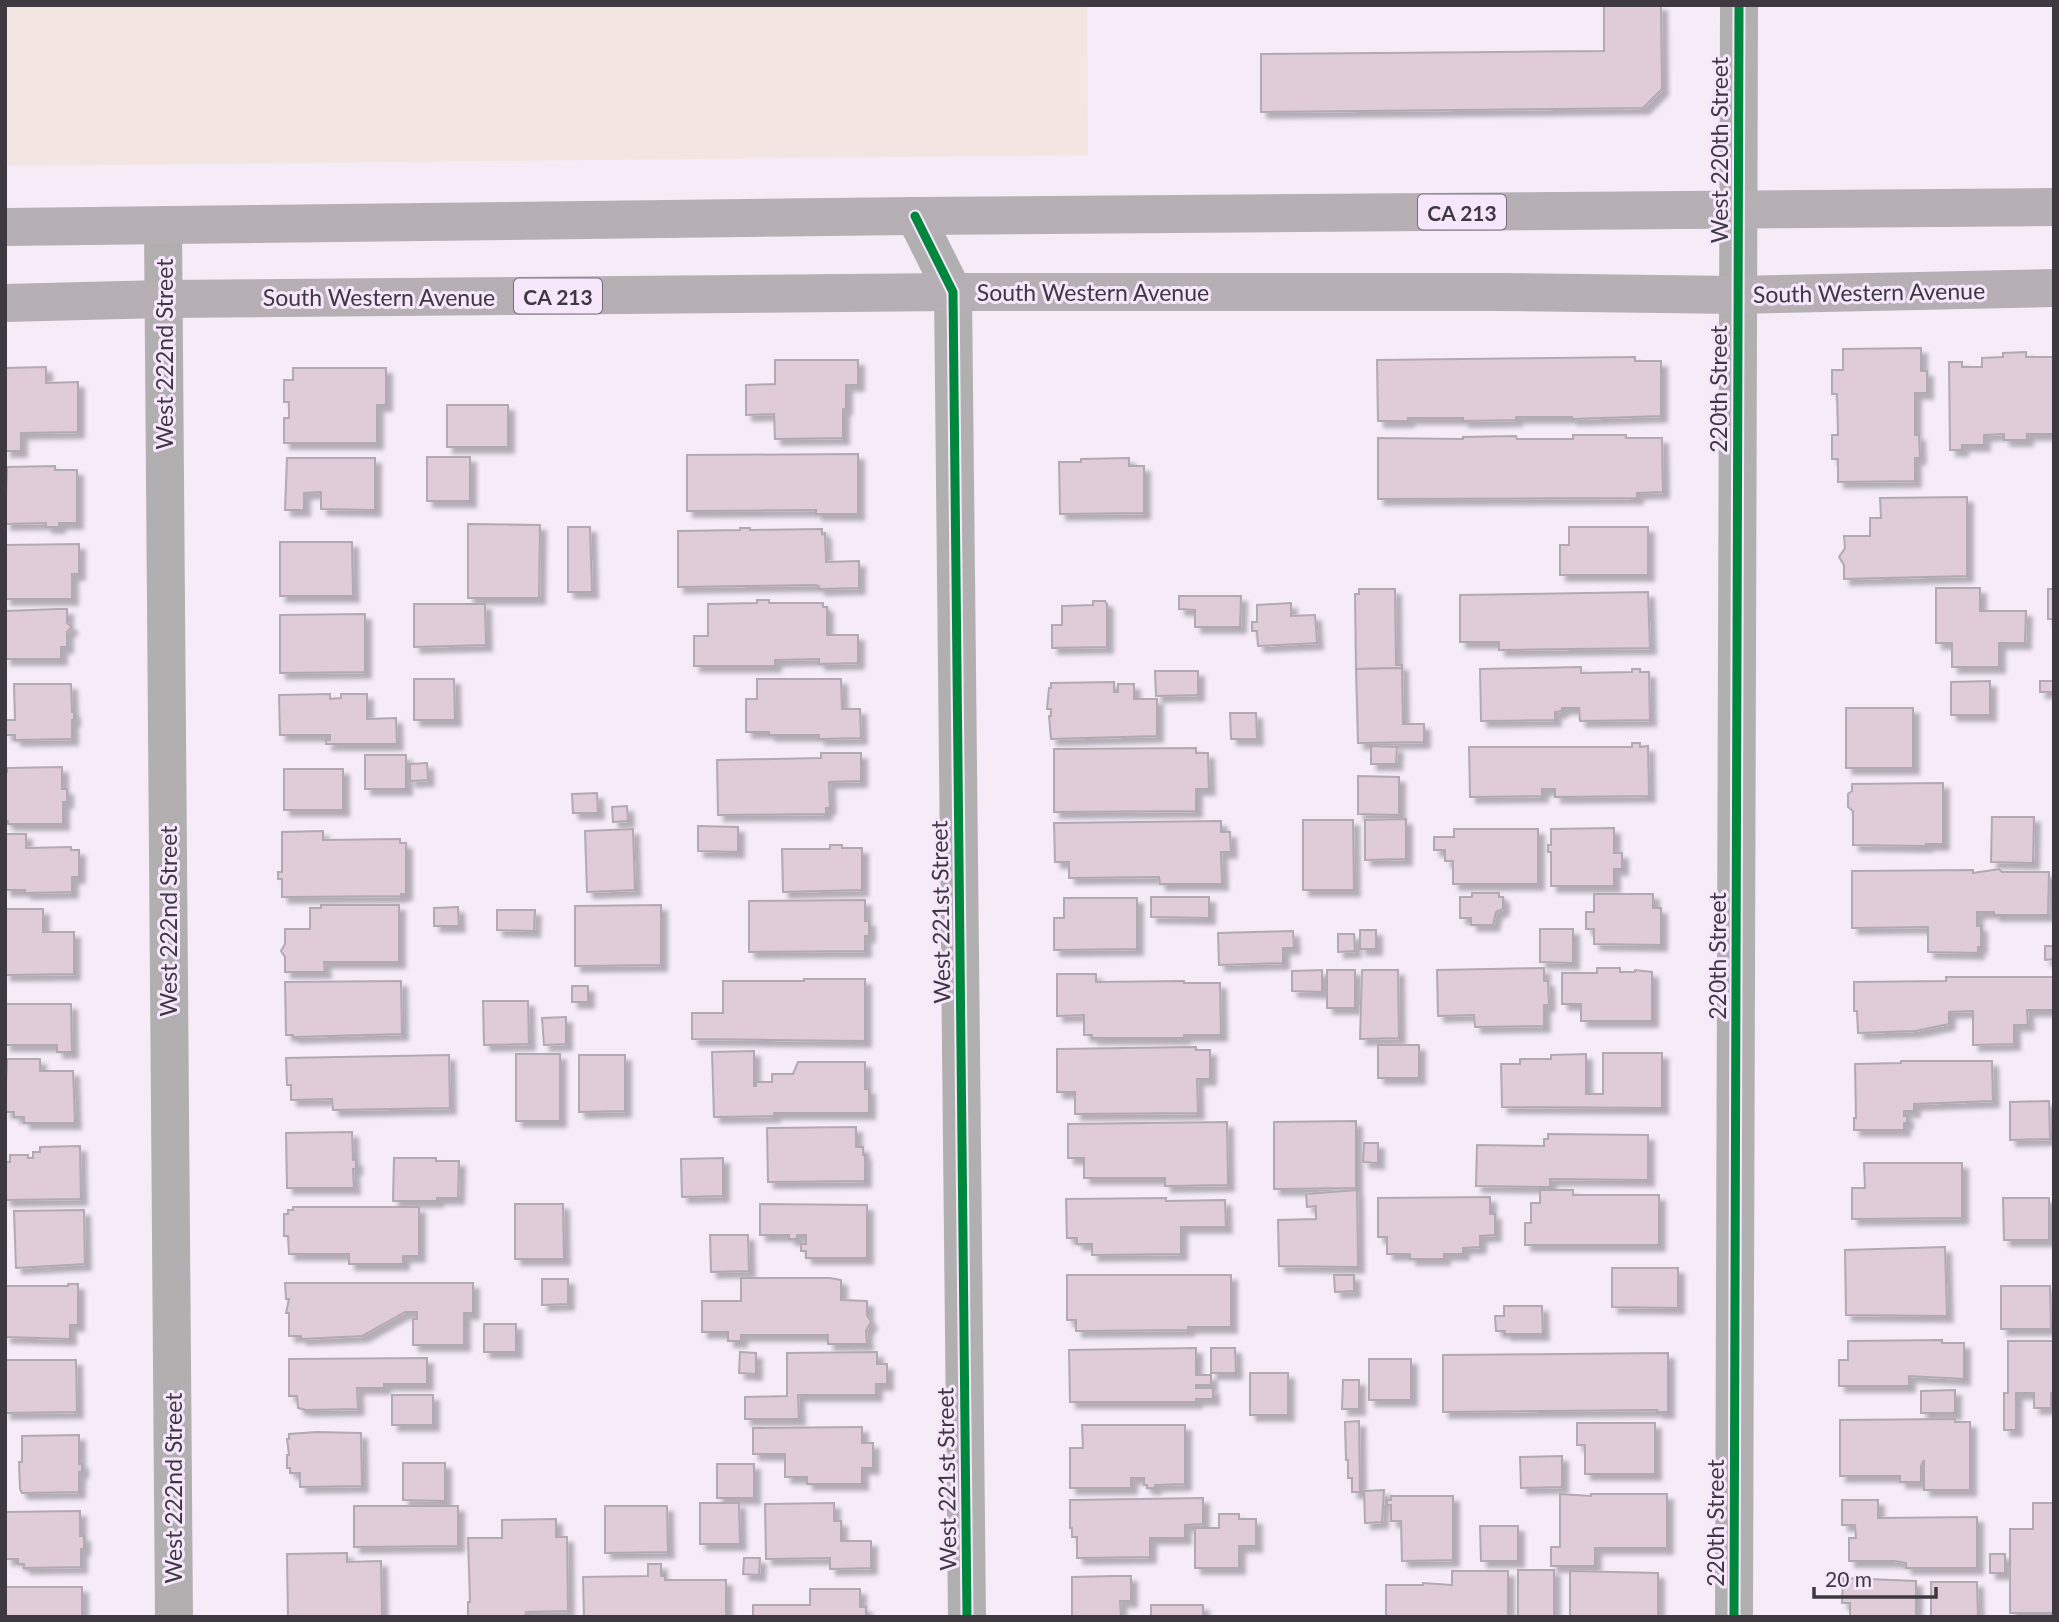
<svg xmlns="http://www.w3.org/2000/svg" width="2059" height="1622" font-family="Lato,sans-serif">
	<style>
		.commercial { fill: #f3e5e1 }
		.building { fill: #e0cbd8; stroke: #b2aab1; stroke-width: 2; filter: url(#shadow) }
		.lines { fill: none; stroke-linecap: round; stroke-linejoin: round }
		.minor { stroke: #b2afb0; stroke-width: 38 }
		.primary { stroke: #b6b0b4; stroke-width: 38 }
		.cycleway-casing { stroke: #f7e7fd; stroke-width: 13 }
		.cycleway { stroke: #00873e; stroke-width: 9 }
		.labels { text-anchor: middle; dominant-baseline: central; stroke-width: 6; stroke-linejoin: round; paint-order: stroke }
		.shield { fill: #f7e7fd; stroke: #766c79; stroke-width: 2 }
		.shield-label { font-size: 21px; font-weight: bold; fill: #3e3840 }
		.street-label { font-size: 23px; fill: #3e3840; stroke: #f7e7fd }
	</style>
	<defs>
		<filter id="shadow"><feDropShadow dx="6" dy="6" stdDeviation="2" flood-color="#0004"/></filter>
	</defs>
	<rect width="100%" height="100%" fill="#f5ecf8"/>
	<path class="commercial" d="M5 5H1087L1088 155 5 166Z"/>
	<g class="building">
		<path d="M1604 5H1661L1662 89 1643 108 1261 112V54L1604 51Z"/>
		<path d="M1921 348V371H1927V393H1915V435H1919L1920 458H1915V481L1838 482V459H1832V435H1838L1837 394H1832V370H1843V349Z"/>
		<path d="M2026 352V357H2054V434H2027V440H2004V434L1984 435V445H1962V450H1950L1949 362H1962V367H1982V358L2003 357V353Z"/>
		<path d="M1635 357V361H1661V416L1572 419V417H1516V420L1463 421V418H1408V421H1378L1377 360Z"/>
		<path d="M775 360H858V385H846V409H843V438L775 439 774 414 746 415V385L775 384Z"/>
		<path d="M46 367V383L78 382V432L21 433V451H5V368Z"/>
		<path d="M293 368H386V405H377V443H284V418H289V402H284V380H293Z"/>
		<rect x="447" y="405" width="61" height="42"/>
		<path d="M1573 435H1626V438H1662L1663 492 1637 493V498L1378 499V438L1463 439V437L1516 436 1517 439H1573Z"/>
		<path d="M858 454V514H816V510L687 511V455Z"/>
		<rect x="427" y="457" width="43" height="44"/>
		<path d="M287 458H375V510L321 509V492L304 493V510H285Z"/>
		<path d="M1129 458V466H1144V513L1060 514 1059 462H1081V459Z"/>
		<path d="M55 466V470H77V523H59V527H46V523L5 524 7 467Z"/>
		<path d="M1967 497V576L1844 579V565L1839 557 1845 548 1844 536H1870V518H1881L1880 498Z"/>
		<path d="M468 524 540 525 539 598H468Z"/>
		<path d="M568 527H590L592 592H568Z"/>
		<path d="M1569 527H1648V575H1560V545H1569Z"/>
		<path d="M740 528H750V530L822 529V534L825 533 826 562 859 561V588L819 589V586L815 585 678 587V531L740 530Z"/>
		<path d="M280 542H352L353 596H280Z"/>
		<path d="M79 544V574H72V599H5V545Z"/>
		<path d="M1936 588H1980V611H2026L2025 643H1999V667H1952V643H1936Z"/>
		<path d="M1359 589H1395L1396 665H1402V668L1356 669 1355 594H1359Z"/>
		<rect x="2048" y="589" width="6" height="30"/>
		<path d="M1648 592 1650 648 1499 650V642H1460V595Z"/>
		<path d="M1179 596H1241L1240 627H1195V610L1179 609Z"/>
		<path d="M757 600H769V603H823V607H827V635H858V663L819 664V659L775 660V666H694V636H708V604L757 603Z"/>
		<path d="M1093 601H1105L1107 604V647L1052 648V625H1062V606L1093 605Z"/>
		<path d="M1291 603V616L1315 615 1317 643 1258 646 1257 631H1252V622H1257V605Z"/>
		<path d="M414 604H485L486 645 414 647Z"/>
		<path d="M58 609H67V623L72 627 67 632V647H61V659H5V611Z"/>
		<path d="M365 614V672L280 673V615Z"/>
		<path d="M1581 667V673L1632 672V669H1640V672H1649L1650 720 1580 721 1579 708H1562V711L1555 712V720L1481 721 1480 669Z"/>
		<path d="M1402 668 1403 724H1424V742L1358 743 1356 669Z"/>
		<path d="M1155 671H1198V695L1156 696Z"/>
		<path d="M414 679H454L455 720H414Z"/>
		<path d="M757 679H841L842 709H860L861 738 819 739V735H769V732H746V699H757Z"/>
		<path d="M1990 681V715H1951V682Z"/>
		<rect x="2040" y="681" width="14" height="11"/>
		<path d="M1114 682V692H1118V684H1134V699H1157V736L1051 739 1049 716H1051V709H1047L1049 688H1051V683Z"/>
		<path d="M14 684H71L72 712H74V720H72V739L15 740V735H6L5 720H15Z"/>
		<path d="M330 694V699L341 698V694H367V719L396 718 397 744H326V740H330V735H280L279 695Z"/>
		<rect x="1846" y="708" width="67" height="60"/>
		<path d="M1230 713H1256L1257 739H1231Z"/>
		<path d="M1632 743H1640V747L1648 746 1649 796 1555 797V789H1542V796L1470 797 1469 747H1632Z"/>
		<path d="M1371 746 1397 747 1396 764H1371Z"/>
		<path d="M1196 748V753H1208L1209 789H1196V811L1054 812V749Z"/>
		<path d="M821 753H861V781L829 782 830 808H826V814L718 815 717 760 821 758Z"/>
		<rect x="365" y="755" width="41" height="34"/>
		<path d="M427 763 428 780 410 781V764Z"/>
		<path d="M62 767V789H67V802H63V824H8V821H5V772H7V768Z"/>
		<rect x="284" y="769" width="59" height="41"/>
		<path d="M1358 776 1399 777V815L1358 814Z"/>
		<path d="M1943 783V844H1926V846L1853 845V811L1848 807V794L1852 791V784Z"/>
		<path d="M597 793 598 813H573L572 794Z"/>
		<path d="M627 806 628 821 613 822 612 807Z"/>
		<path d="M1992 817H2034L2033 863 1991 862Z"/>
		<path d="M1406 819V859L1365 860V820Z"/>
		<path d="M1303 820H1353L1354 890H1303Z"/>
		<path d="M1221 821V832H1230L1231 852H1221L1222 884H1160L1159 877 1069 878V862H1055L1054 823Z"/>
		<path d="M698 826 738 827V852L698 851Z"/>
		<path d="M1614 828V853H1622V869H1614V886H1551V852H1548V845H1551V829Z"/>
		<path d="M633 829 635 890 587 892 585 831Z"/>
		<path d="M1454 829H1538V884H1453V861H1445V850H1434V837H1454Z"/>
		<path d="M323 831V840L400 839V843H406V894H401V896L282 897V879H278V872H282V832Z"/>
		<path d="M5 834H26V848L71 847V850H79V877H72V892L25 893V890H5Z"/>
		<path d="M830 845H842V848H862V890L783 892 782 849H830Z"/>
		<path d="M1999 869 2002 872H2049L2048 915H1994V912H1977V926H1981V947H1978V953L1928 952V927L1852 928V871L1973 870V873Z"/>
		<path d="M1472 893H1499V897H1503V909L1496 912 1493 925H1471V918H1460V897H1472Z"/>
		<path d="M1594 894H1653V908H1661V945L1594 944V929H1586V912H1594Z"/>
		<path d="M1151 897H1209V918L1151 917Z"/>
		<path d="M1064 898H1137V949L1054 950V918H1064Z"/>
		<path d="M865 900V921H869V936H865V951L749 952V901Z"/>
		<path d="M321 905H399V962H324L325 972H285V957L281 951 285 944V929H310V908H321Z"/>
		<path d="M661 905V965L575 966V906Z"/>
		<path d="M458 907 459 926H434V908Z"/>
		<path d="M5 909H43V932H74V974L5 975Z"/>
		<path d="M497 910H535L534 931 497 930Z"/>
		<path d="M1540 929H1573V963L1540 962Z"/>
		<rect x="1360" y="930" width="16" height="19"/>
		<path d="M1293 931 1294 948H1283V963L1219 965 1218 933Z"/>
		<path d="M1338 934H1354L1355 951 1338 952Z"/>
		<path d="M2045 946H2054V959L2045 960Z"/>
		<path d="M1544 968V981H1548L1549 1005H1544V1026L1475 1027 1474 1015 1438 1016 1437 970Z"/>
		<path d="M1597 968H1620V972H1635V970L1652 972V1021H1581V1004H1562V973H1597Z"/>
		<path d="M1322 970V992L1292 991V971Z"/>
		<rect x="1327" y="970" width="28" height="38"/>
		<path d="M1362 970H1398L1399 1038 1360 1039Z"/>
		<path d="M1057 974H1096V982L1184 981V983H1220L1221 1035H1184V1038H1092V1035H1084V1015L1057 1016Z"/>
		<path d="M1946 977H2054V1010H2027L2028 1025H2014V1044L1973 1045V1011L1949 1012V1024L1915 1031 1858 1033 1857 1011H1854V982L1946 981Z"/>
		<path d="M804 979H865V1041L692 1039V1013H723V981H804Z"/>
		<path d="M401 981 402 1034 293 1037V1035H286L285 982Z"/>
		<rect x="572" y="986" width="16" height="16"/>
		<path d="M483 1001H528L529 1044 484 1045Z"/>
		<path d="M5 1004H71L72 1052H57V1045H5Z"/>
		<path d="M566 1017V1044L544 1045 542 1018Z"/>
		<rect x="1378" y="1045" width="41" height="33"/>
		<path d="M1196 1047V1050H1210V1079H1197L1198 1113 1075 1114V1092H1057V1049Z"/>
		<path d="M754 1051V1086H756V1082H772V1074H793L798 1062H865V1089H869V1113H774V1116L714 1117 712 1052Z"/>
		<path d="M1603 1053H1662V1108L1502 1107 1501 1064H1520V1059H1551V1055L1586 1054V1094H1603Z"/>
		<rect x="516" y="1054" width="44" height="67"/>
		<path d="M449 1055 450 1108 333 1110 332 1099 291 1100V1085H287L286 1058Z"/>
		<path d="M579 1055H625V1111L579 1112Z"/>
		<path d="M7 1059H40V1071H73L75 1123H24V1117H14V1112H5Z"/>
		<path d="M1901 1061H1992L1993 1101 1914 1104V1111H1904V1116H1907V1123H1904V1130H1854V1118H1856L1855 1064 1901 1063Z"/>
		<path d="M2049 1101 2050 1139 2010 1140V1102Z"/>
		<path d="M1356 1121V1188L1274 1189V1122Z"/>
		<path d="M1227 1122 1228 1185 1165 1186V1178H1084V1158H1068V1124Z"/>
		<path d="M856 1127V1147H863V1155H865V1181L768 1182 767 1128Z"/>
		<path d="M352 1132 353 1160H356V1169H353L354 1188H287L286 1133Z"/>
		<path d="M1548 1134 1648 1135V1180L1550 1179V1187L1476 1186 1477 1145 1544 1146V1139H1548Z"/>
		<path d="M1364 1143H1378V1163L1363 1162Z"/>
		<path d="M80 1146 81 1199 5 1200V1162H10V1155H28V1158H33V1152H40V1147Z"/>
		<path d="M394 1158H436V1161H459L458 1198H437V1201H393Z"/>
		<path d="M723 1158V1196L682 1197 681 1159Z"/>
		<path d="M1864 1163H1962V1218L1852 1219V1188H1865Z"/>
		<path d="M1357 1190 1358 1267 1279 1266 1278 1220 1316 1219V1206L1307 1207 1306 1194Z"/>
		<path d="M1540 1190H1573V1195H1659V1245H1525V1223H1531V1203H1540Z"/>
		<path d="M1490 1197V1214H1495V1235L1480 1236V1247L1463 1248V1254H1444V1259H1410V1254H1387V1237H1378V1198Z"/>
		<path d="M1166 1198V1201L1225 1200 1226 1227H1181V1254L1092 1255V1244H1077V1238H1067L1066 1199Z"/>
		<path d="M2003 1198H2049V1240H2004Z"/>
		<path d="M515 1204H563L564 1259H515Z"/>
		<path d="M760 1204 867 1205V1258H806V1251H801V1244H806V1235H797V1239H789V1235H760Z"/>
		<path d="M293 1207H419V1256H403V1264H349V1254H289L288 1236H284V1214H288V1210H293Z"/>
		<path d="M84 1210 85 1264 16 1268 14 1211Z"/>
		<path d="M710 1235H748L749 1271 711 1272Z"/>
		<path d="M1945 1247 1947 1316 1846 1315 1845 1250Z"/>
		<path d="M1612 1268H1678V1308L1612 1307Z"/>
		<path d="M1067 1275H1231V1327H1188V1330L1076 1331V1320H1067Z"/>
		<path d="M1334 1275H1354V1291L1335 1292Z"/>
		<path d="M741 1278H830L841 1280V1300L867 1301V1315L871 1322 866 1331 867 1344H828V1335H741V1341H728V1332H702V1301H741Z"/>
		<path d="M542 1279H568V1304L542 1305Z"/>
		<path d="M285 1283H473V1313H464V1345H413V1319H417V1312H405L362 1336 301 1339V1336H289V1313H286L289 1299H286Z"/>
		<path d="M68 1284H78V1325H70V1339L5 1337V1286H68Z"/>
		<path d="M2001 1286H2050L2051 1329H2001Z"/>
		<path d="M1504 1306H1542L1543 1334H1505V1331H1496L1495 1316H1504Z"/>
		<rect x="484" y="1324" width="32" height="28"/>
		<path d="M1942 1340V1343H1964V1379L1909 1376V1386H1839V1360H1848V1341Z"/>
		<path d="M2008 1341H2054V1393H2051V1408H2034V1393H2016V1430H2004V1393H2008Z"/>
		<path d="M1196 1348V1375H1211V1385H1196V1388H1213V1399H1196V1402H1070L1069 1350Z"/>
		<path d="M1211 1348H1235L1236 1373H1211Z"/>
		<path d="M740 1352 756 1353V1374L739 1373Z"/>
		<path d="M877 1352V1364H887V1384H876V1395H798L799 1419H745V1397L787 1396V1353Z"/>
		<path d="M1668 1353V1412H1657V1410L1443 1412V1355Z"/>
		<path d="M427 1358V1384H384V1388H357L358 1409 306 1410 298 1408 297 1396H289V1359Z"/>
		<rect x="1369" y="1359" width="42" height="41"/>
		<path d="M5 1360H76L77 1412 5 1413Z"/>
		<rect x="1250" y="1373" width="38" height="42"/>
		<path d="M1343 1380H1359V1409H1342Z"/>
		<path d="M1955 1390V1413H1921V1391Z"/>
		<rect x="392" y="1395" width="41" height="30"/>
		<path d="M1955 1419V1422H1970V1490H1924V1460L1921 1466V1482H1900V1476H1840V1420Z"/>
		<path d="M1359 1421 1360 1492H1352V1478H1348V1460H1346L1345 1422Z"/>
		<path d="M1577 1423H1655V1474H1585V1445H1577Z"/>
		<path d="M1082 1425H1185V1484L1155 1485V1488H1147V1485H1144V1478H1131V1488H1070V1448H1083Z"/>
		<path d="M862 1427V1443H873V1468H862V1484H807V1477H785V1454H753V1428Z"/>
		<path d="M317 1432 361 1433 362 1486 300 1487V1473H290V1468H287V1455H289L287 1439H289V1434Z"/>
		<path d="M79 1435V1464L82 1463V1472H79V1492L22 1493 20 1489 19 1462H22V1436Z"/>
		<path d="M1562 1456V1487L1521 1488 1520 1457Z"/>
		<path d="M403 1463H445V1501L403 1500Z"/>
		<rect x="717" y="1464" width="37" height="34"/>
		<path d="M1384 1490 1382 1522 1365 1523 1364 1491Z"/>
		<path d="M1560 1494 1591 1496V1494H1667V1548H1595V1566H1551V1547H1560Z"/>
		<path d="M1391 1496H1453V1560L1402 1561 1401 1521H1391V1505H1387V1500H1391Z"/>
		<path d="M1203 1498V1524L1185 1525V1538H1150V1557L1077 1558V1537H1072V1528H1070V1500Z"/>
		<path d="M1842 1500H1878V1518L1977 1517V1568H1906V1563L1895 1561H1849V1538H1856L1855 1525H1842Z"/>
		<path d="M700 1503H739L740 1544H700Z"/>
		<path d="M834 1503V1521H841V1541H871V1568L830 1569V1558L766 1559 765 1504Z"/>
		<path d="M2033 1503H2054V1613H2010V1529H2033Z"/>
		<path d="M354 1506H458V1546L354 1547Z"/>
		<path d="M605 1506H667L668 1552 605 1553Z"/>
		<path d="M80 1511V1536H84V1549H81V1567L24 1568V1564H18V1559H6L5 1512Z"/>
		<path d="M1219 1514H1239V1519H1256V1546H1239V1568H1195V1528H1219Z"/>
		<path d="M556 1519V1537H567L568 1611 526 1612V1615L518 1617H468V1602H470L468 1538H502V1520Z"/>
		<path d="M1480 1526H1518V1561H1481Z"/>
		<path d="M347 1553V1562L381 1561 382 1617H288L287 1554Z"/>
		<rect x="1990" y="1554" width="15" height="19"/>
		<path d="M744 1558H760L759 1575 743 1574Z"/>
		<path d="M648 1564H661V1576H665V1580H726V1617H584L583 1577 648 1576Z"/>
		<rect x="1518" y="1570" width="36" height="47"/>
		<path d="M1452 1571H1508V1617H1386V1585H1423V1583L1452 1585Z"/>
		<path d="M1570 1571 1658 1573V1617H1570Z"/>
		<path d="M1114 1576H1131V1601H1120L1121 1617H1072V1577Z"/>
		<path d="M1843 1578 1916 1581V1617H1850V1603H1842Z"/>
		<path d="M1931 1582H1977L1978 1617H1931Z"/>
		<rect x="5" y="1587" width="77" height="30"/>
		<path d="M810 1589H860V1607H866V1617H753V1605H810Z"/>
		<rect x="1151" y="1605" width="52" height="12"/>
	</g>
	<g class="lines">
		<g class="minor">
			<path d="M915 216 953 292 967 1617"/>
			<path d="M163 225 174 1617"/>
			<path d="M1734 1617 1739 5"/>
		</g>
		<g class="primary">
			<path d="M5 227 915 216 2054 207"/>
			<path d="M5 303 163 299 953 292H1499L1737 295 2054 288"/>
		</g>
		<defs>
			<g id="cycleway">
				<path d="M915 216 953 292 967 1617"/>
				<path d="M1734 1617 1739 5"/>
			</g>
		</defs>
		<use href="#cycleway" class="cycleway-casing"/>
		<use href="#cycleway" class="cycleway"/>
	</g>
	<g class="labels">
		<g class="shield">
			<rect x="1418" y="194.5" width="88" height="35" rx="5"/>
			<rect x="514" y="278.5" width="88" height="35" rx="5"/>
		</g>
		<g class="shield-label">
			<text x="1462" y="212">CA 213</text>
			<text x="558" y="296">CA 213</text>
		</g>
		<g class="street-label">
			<text transform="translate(1719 150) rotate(-90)">West 220th Street</text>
			<text x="1093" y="292">South Western Avenue</text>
			<text transform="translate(1869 292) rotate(-1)">South Western Avenue</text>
			<text x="379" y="297">South Western Avenue</text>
			<text transform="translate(164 354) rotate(-90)">West 222nd Street</text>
			<text transform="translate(1718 389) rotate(-90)">220th Street</text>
			<text transform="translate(940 912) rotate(-91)">West 221st Street</text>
			<text transform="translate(168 921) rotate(-90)">West 222nd Street</text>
			<text transform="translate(1717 956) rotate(-90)">220th Street</text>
			<text transform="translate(946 1479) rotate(-91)">West 221st Street</text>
			<text transform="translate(173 1488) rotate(-90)">West 222nd Street</text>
			<text transform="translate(1715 1523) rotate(-90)">220th Street</text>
		</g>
	</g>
	<rect width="2059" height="1622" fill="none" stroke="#3e3840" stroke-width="14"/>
	<path d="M1814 1587v10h122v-10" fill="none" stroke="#3e3840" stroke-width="3.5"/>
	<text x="1825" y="1587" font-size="21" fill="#3e3840" stroke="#f7e7fd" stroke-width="5" paint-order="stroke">20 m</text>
</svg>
